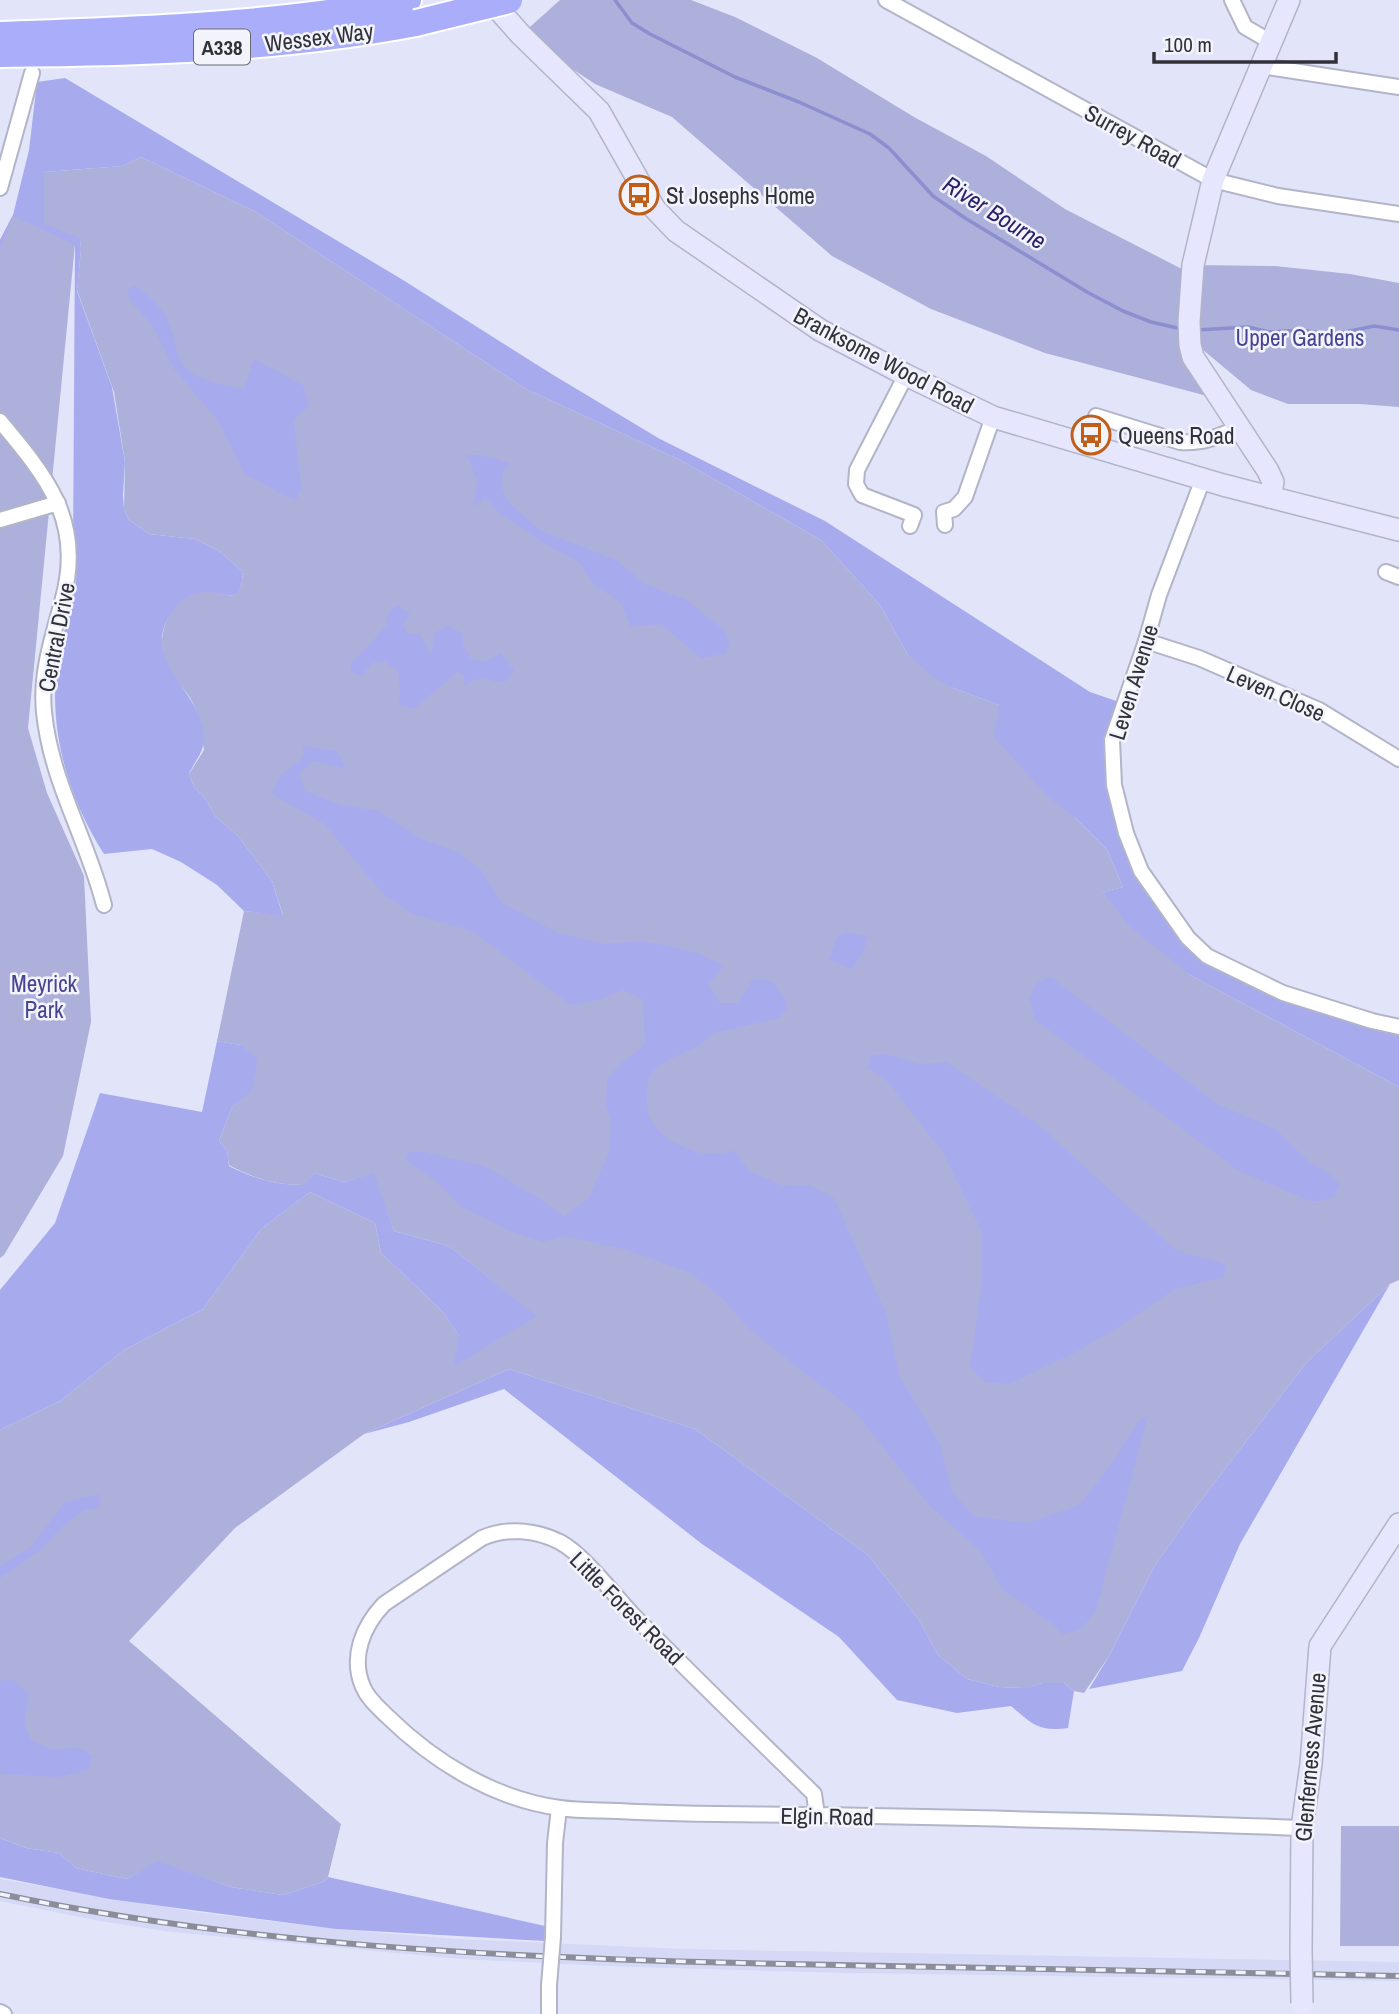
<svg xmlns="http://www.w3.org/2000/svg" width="1399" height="2014" font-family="'Archivo Narrow',sans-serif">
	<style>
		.built { fill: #d6d9f5 }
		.green { fill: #adb0da }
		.forest { fill: #a7abee }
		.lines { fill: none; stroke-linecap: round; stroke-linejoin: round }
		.stream { stroke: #8b8ecf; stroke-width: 3.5 }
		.street-casing { stroke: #b2b4c8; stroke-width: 18 }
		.secondary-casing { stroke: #b2b4c8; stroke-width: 24 }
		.highway-casing { stroke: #fff; stroke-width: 30 }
		.street { stroke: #fff; stroke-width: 14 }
		.secondary { stroke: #e6e7fe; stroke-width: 21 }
		.highway { stroke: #aaaefa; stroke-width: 26 }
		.rail-casing { stroke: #8b8d9b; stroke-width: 6 }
		.rail { stroke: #f2f3fb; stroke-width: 3.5; stroke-dasharray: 10; stroke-linecap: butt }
		.street-bridge-casing { stroke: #b2b4c8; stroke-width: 18; stroke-linecap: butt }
		.secondary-bridge-casing { stroke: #b2b4c8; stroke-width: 24; stroke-linecap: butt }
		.highway-bridge-casing { stroke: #fff; stroke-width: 30; stroke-linecap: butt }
		.street-bridge { stroke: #fff; stroke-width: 14 }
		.secondary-bridge { stroke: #e6e7fe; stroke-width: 21 }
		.highway-bridge { stroke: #aaaefa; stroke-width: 26 }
		.labels { text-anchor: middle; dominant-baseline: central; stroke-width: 5; stroke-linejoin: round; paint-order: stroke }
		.shield { fill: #f2f3fb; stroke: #6a6b73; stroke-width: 2 }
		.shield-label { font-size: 21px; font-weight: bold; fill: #303139 }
		.street-label { font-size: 23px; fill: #303139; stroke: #f2f3fb }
		.poi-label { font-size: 23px; fill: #303139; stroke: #f2f3fb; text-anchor: start }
		.park-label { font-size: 23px; fill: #474493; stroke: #f2f3fb }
		.water-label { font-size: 24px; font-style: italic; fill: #281f6a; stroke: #f2f3fb }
	</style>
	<rect width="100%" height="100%" fill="#e2e5fa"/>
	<path class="built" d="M0 1879 196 1912 336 1929 456 1939 685 1949 1399 1962V1981L843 1973 604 1966 460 1959 171 1932 105 1922 0 1901Z"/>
	<g class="green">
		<path d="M560 0H691L735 17 817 58 914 117 986 156 1065 209 1180 268 1193 265 1275 266 1350 274 1399 283V407L1360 404H1288L1251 390 1202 349 1190 345 1211 397 1045 353 931 309 832 256 672 117 595 84 521 35Z"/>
		<path d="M141 157 256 212 526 389 682 461 821 540 880 605 908 655 953 688 999 705 1075 818 1107 850 1123 887 1103 892 1190 975 1399 1087V1280L1390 1284 1306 1363 1193 1511 1154 1567 1109 1656 1084 1693 1074 1691 1064 1683H1043L1025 1688 999 1687 967 1679 938 1655 919 1620 869 1556 695 1429 509 1369 364 1434 235 1528 129 1641 341 1824 328 1877 323 1882 283 1895 231 1887 157 1862 127 1879 76 1868 59 1853 26 1848 0 1838V1430L60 1401 124 1350 203 1309 261 1229 310 1192 375 1223 381 1253 443 1312 459 1336 536 1316 449 1246 394 1231 373 1174 344 1182 314 1173 305 1185C275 1185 255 1179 229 1165L227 1151 219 1141 232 1107 250 1092 241 1045 217 1041 244 911 283 915 272 881 238 836 216 817 204 797 194 787 189 774 204 750C201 736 200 716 193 703 185 687 169 676 164 658 156 631 173 595 202 591 212 590 224 594 233 596 242 590 243 581 242 571L219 551 195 539 149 534 129 520 124 509 125 462 114 392 77 290 81 249 80 239 44 225V172L123 166Z"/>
		<path d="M13 215 75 244 28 728 47 793 84 876 91 1022 63 1156 4 1255 0 1258V240Z"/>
		<path d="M1341 1826H1399V1946H1340Z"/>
	</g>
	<g class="forest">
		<path d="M65 78 403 280 550 373 660 439 825 521 1090 692 1125 704 1112 740 1126 833 1188 938 1227 966 1399 1027V1087L1190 975 1130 927 1103 892 1123 887 1107 850 1075 818 1048 797 994 737 999 705 953 688 933 677 908 655 880 605 821 540 682 461 526 389 256 212 141 157 123 166 44 172V224L80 238 81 249 77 291 112 387 125 462 123 495 124 509 129 520 149 534 195 539 219 551 242 571C243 581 242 591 233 596 211 591 191 588 175 608 136 658 196 686 203 729 206 752 198 755 189 774L194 787 204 797 216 817 238 836 272 881 283 916 244 911 217 885 181 862 152 849 104 854C68 798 47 727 58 660 62 634 72 609 76 582 77 572 74 561 73 550L75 245 13 216 0 249V240L13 215 29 150 37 82Z"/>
		<path d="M136 286C149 295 164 308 169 323 176 339 174 355 187 369 198 381 228 386 244 389L254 359 303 385 309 406 294 420 301 488 296 500 287 497 244 473 218 421 174 369 152 325 132 303 127 289Z"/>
		<path d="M467 455H480L510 463 503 472 501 485 508 502 540 530 616 560 646 585 686 599 726 632 730 643 725 654 701 658 661 624 631 627 621 603 593 584 579 562 545 544 500 514 485 497 474 507 477 480Z"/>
		<path d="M397 605 410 613 403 624 407 633 420 634 431 656 435 633 448 625 463 634V645L471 659C484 663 489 661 500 653L514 670 505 682H496L483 677 464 685V675L457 672 414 709 399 705 400 688 398 671 385 661 373 663 362 676 350 672 352 661 367 648 386 625 389 612Z"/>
		<path d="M303 746 337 751 346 769 314 761 299 773 305 791 341 805 379 811 422 839 458 852 481 870 502 903 556 932 603 944 645 941 698 953 724 966 708 984 720 1003H738L753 979 772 981 784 997 787 1008 779 1018 713 1033C698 1054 665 1053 651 1075 647 1080 648 1089 647 1096 644 1131 677 1148 707 1154 716 1155 726 1152 735 1151L749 1171 784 1186 809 1185 834 1198 886 1313 899 1375 940 1444 952 1492 974 1516 1028 1523 1079 1505 1112 1463 1139 1420 1148 1416 1096 1610C1086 1626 1080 1631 1062 1634L1055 1626 1002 1589 981 1552 929 1505 854 1411 751 1331 722 1298 689 1272 623 1249 564 1236 543 1242 512 1232 460 1206 436 1181 406 1160 408 1152H425L484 1166 534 1195 564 1216 589 1198 610 1149 611 1124 606 1105 607 1081 618 1066 645 1044 643 1000 623 990 598 1000 571 1005 472 931 413 914 384 895 324 824 272 794 279 777 303 757Z"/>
		<path d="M847 932 868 936 863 952 852 969 829 960 838 935Z"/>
		<path d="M1051 977 1217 1104 1276 1129 1306 1159 1331 1175 1340 1185 1335 1196 1322 1201H1310L1239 1171 1035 1020 1029 998 1037 982Z"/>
		<path d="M217 1041 241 1045 257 1058 256 1072 251 1092 232 1107 219 1141 227 1151 229 1166C255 1179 275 1185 304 1185L314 1173 344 1182 374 1173 394 1231 449 1246 537 1316 453 1367 459 1336 443 1312 381 1253 375 1223 310 1192 261 1229 203 1309 124 1350 60 1401 0 1430V1290L55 1223 100 1093 202 1112Z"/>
		<path d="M886 1054 919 1064 946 1062 1038 1124 1176 1250 1225 1264 1224 1277 1175 1289 1122 1325 1076 1352 1009 1384 985 1382 970 1367 982 1282 981 1230 944 1154 888 1082 867 1068 870 1055Z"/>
		<path d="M1390 1284 1240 1544 1199 1638 1182 1671 1089 1689 1109 1656 1154 1567 1193 1511 1306 1363Z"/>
		<path d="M509 1369 695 1429 869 1556 919 1620 938 1655 967 1679 999 1687 1024 1688 1043 1683H1064L1074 1691 1068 1728C1038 1732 1032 1724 1011 1706L957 1713 897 1700 839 1637 702 1544 504 1389 409 1422 364 1434Z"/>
		<path d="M100 1494 99 1508 83 1510 61 1528 38 1552 0 1578V1566L31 1547 65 1502Z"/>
		<path d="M12 1679 28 1692C28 1714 21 1717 30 1739L50 1749 80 1748 92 1755 89 1770 59 1777 0 1774V1681Z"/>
		<path d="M0 1838 26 1848 59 1853 76 1868 127 1879 157 1861 231 1887 283 1895 323 1882 328 1877 545 1926V1941L336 1929 109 1899 0 1877Z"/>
	</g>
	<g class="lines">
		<g class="stream">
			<path d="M615 0 632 23 650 34 735 77 799 102 870 134 889 148 933 196 965 218 1087 292 1123 311 1151 322 1182 329"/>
			<path d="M1197 330 1248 327 1269 332 1302 330 1331 335 1374 326 1399 330"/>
		</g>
		<defs>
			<g id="street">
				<path d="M886 0 1213 180 1278 196 1399 214"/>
				<path d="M1232 0 1245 27 1271 42"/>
				<path d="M1261 66 1399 87"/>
				<path d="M0 188 32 73"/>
				<path d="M906 375 857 470 856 484 862 495 914 515 910 526"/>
				<path d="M1096 416 1180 442C1203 444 1220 436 1240 427"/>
				<path d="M0 421C46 476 84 521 63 598 53 636 40 672 44 712 51 782 87 838 104 905"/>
				<path d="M1203 479 1159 595 1146 641 1112 740 1114 785 1126 833 1141 871 1188 938 1207 956 1283 993 1372 1021 1399 1027"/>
				<path d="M0 520 58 503"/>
				<path d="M945 525 944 512 954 509 965 497 993 417"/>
				<path d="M1386 572 1399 577"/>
				<path d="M1146 641 1199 658 1319 710 1399 759"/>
				<path d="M817 1815 814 1794C754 1735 694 1677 635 1617 615 1596 584 1555 560 1542 536 1530 507 1527 482 1538L384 1604C363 1626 350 1657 363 1687 368 1699 378 1707 387 1716 434 1762 494 1799 560 1808 579 1811 599 1810 619 1811 685 1815 751 1814 818 1815 979 1818 1141 1821 1302 1828"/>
				<path d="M553 1937 555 1843 559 1808"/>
				<path d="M0 2012 4 2014"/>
				<path d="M549 2014V1985"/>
			</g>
			<g id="secondary">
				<path d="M490 0 521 35 599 111 654 208 676 231 820 330 906 375 993 417 1223 485 1399 530"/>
				<path d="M1270 497 1273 482 1268 471 1193 357 1190 345 1189 322 1193 265 1213 180 1289 0"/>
				<path d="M1301 1950 1302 1828 1311 1764 1320 1646 1399 1524"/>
			</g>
			<g id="highway">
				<path d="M0 35C136 30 275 26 408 0"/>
				<path d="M0 54C139 53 279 49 416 23"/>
			</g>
		</defs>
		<use href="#street" class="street-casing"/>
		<use href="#secondary" class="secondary-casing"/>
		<use href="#highway" class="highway-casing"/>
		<use href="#street" class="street"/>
		<use href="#secondary" class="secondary"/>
		<use href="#highway" class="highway"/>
		<defs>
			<path id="rail" d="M0 1894C245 1945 494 1957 743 1963 962 1969 1180 1970 1399 1976"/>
		</defs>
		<use href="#rail" class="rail-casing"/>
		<use href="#rail" class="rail"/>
		<defs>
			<path id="street-bridge" d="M549 1985 553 1937"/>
			<path id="secondary-bridge" d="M1301 1950 1302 2003"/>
			<path id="highway-bridge" d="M416 23 509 0"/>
		</defs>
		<use href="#street-bridge" class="street-bridge-casing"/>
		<use href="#secondary-bridge" class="secondary-bridge-casing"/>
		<use href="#highway-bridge" class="highway-bridge-casing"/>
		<use href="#street-bridge" class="street-bridge"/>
		<use href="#secondary-bridge" class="secondary-bridge"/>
		<use href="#highway-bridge" class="highway-bridge"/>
	</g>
	<defs>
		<symbol id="bus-ring" viewBox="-11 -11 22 22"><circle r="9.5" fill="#f2f3fb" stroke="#bf5f1a" stroke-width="1.5"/><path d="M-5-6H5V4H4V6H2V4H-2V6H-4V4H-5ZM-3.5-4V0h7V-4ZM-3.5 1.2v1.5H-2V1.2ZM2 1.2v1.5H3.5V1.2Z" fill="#bf5f1a"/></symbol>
	</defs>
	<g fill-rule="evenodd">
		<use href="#bus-ring" x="617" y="173" width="44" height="44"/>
		<use href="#bus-ring" x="1069" y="413" width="44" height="44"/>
	</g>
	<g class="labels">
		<rect class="shield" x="194" y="29.5" width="56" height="35" rx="5"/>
		<g class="shield-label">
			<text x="222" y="47">A338</text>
		</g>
		<g class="street-label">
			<text transform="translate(319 37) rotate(-7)">Wessex Way</text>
			<text transform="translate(1133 136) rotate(29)">Surrey Road</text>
			<text transform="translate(884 360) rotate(28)">Branksome Wood Road</text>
			<text transform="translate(56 637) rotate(-79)">Central Drive</text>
			<text transform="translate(1133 682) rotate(-73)">Leven Avenue</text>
			<text transform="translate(1276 693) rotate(24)">Leven Close</text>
			<text transform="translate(627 1608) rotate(45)">Little Forest Road</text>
			<text transform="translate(1310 1757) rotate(-85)">Glenferness Avenue</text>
			<text transform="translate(827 1816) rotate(1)">Elgin Road</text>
		</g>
		<g class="poi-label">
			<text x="666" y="195">St Josephs Home</text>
			<text x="1118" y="435">Queens Road</text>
		</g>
		<g class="park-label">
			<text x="1300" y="337">Upper Gardens</text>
			<text x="44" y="983">Meyrick<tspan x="44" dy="26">Park</tspan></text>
		</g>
		<g class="water-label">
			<text transform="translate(995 212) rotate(32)">River Bourne</text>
		</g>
	</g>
	<path d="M1154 52v10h182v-10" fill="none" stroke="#303139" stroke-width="3.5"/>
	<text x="1164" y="52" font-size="21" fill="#303139" stroke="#f2f3fb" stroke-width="5" paint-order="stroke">100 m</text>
</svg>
